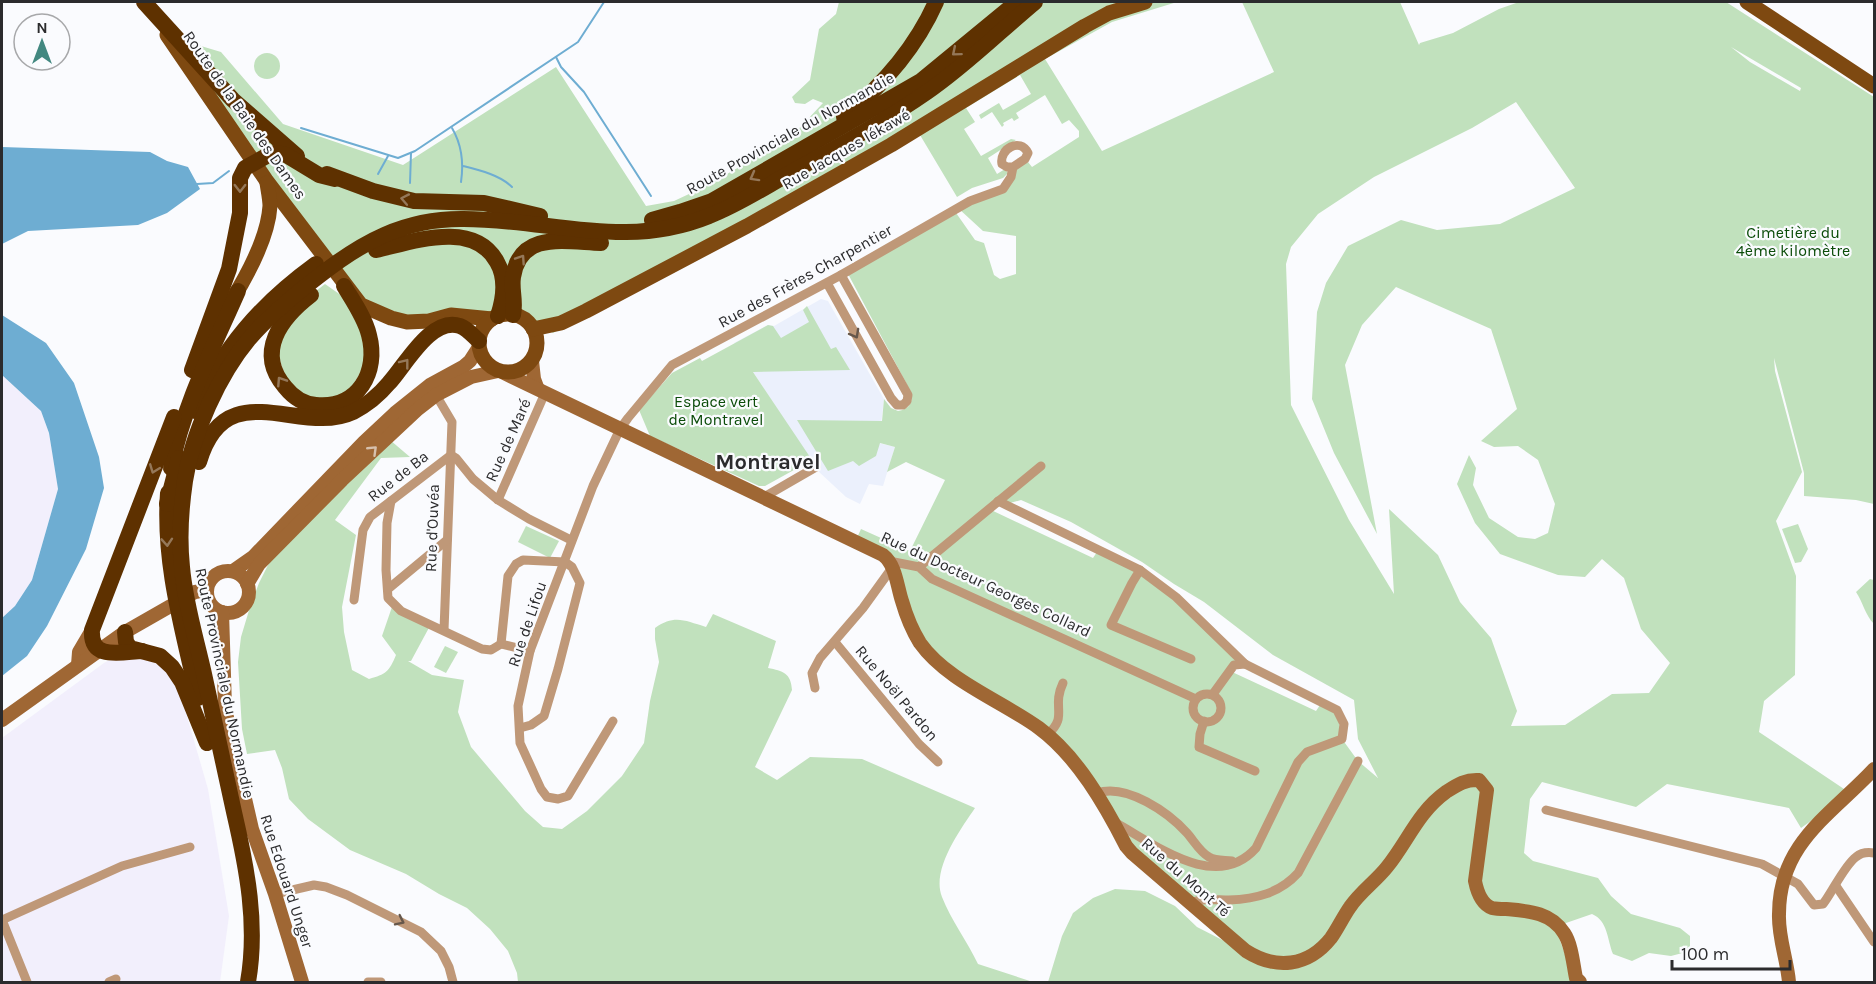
<svg xmlns="http://www.w3.org/2000/svg" width="1876" height="984" font-family="Karla,sans-serif">
	<style>
		.industrial { fill: #f2effc }
		.built { fill: #ebf0fc }
		.green { fill: #c1e1bd; fill-rule: evenodd }
		.water { fill: #6eadd2 }
		.lines { fill: none; stroke-linecap: round; stroke-linejoin: round }
		.stream { stroke: #6eadd2; stroke-width: 2 }
		.street { stroke: #bf9878; stroke-width: 9 }
		.secondary { stroke: #9f6734; stroke-width: 14 }
		.primary { stroke: #7e4911; stroke-width: 15 }
		.highway { stroke: #5e3100; stroke-width: 16 }
		.oneway { stroke: #957859 }
		.oneway2 { stroke: #66574b }
		.oneway3 { stroke: #d6c0ad }
		.labels { text-anchor: middle; dominant-baseline: central; stroke-width: 4.5; stroke-linejoin: round; paint-order: stroke }
		.street-label { font-size: 16px; fill: #2b2b2d; stroke: #fafbfe }
		.park-label { font-size: 16px; fill: #0b4c09; stroke: #fafbfe }
		.district-label { font-size: 22px; font-weight: bold; fill: #2b2b2d; stroke: #fafbfe }
	</style>
	<rect width="100%" height="100%" fill="#fafbfe"/>
	<g class="industrial">
		<path d="M2 375 41 411 49 433 58 489 32 580 15 606 2 618Z"/>
		<path d="M140 654 175 675 208 789 229 916 220 982H2V738L104 663 119 655Z"/>
	</g>
	<path class="built" d="M821 299 828 301 884 399 879 443 895 447 883 486 869 484 860 504 846 497 818 471 734 343 768 325 774 326Z"/>
	<g class="green">
		<path d="M839 2H1177L1112 22 1045 59 1102 151 1274 72 1242 2H1400L1419 45 1420 43 1453 33 1499 9 1519 2H1726L1874 97V504L1856 500 1804 496V473L1774 358 1775 371 1802 472 1776 521 1796 576 1795 675 1764 701 1759 732 1850 793 1801 828 1789 808 1667 784 1636 807 1542 782 1530 799 1524 853 1533 861 1598 878 1611 896 1631 914 1680 928 1690 936V951L1671 956 1649 953 1632 961 1613 954C1607 939 1608 921 1592 914L1566 923 1557 932 1575 982H1048L1062 936 1073 913 1093 898 1115 889 1145 891 1175 906 1197 927 1240 949 1143 863 1058 746 921 644 892 566 856 540 861 529 910 551 945 480 906 462 887 472 895 447 880 443 876 456 859 466 853 461 828 471 797 420 882 421 884 399 891 408 898 411C908 409 912 405 912 394L847 272 954 210 975 240 984 243 994 275 1000 279 1016 274V236L983 231 958 208 1003 189 1012 171 1028 162 1032 167 1079 137V131L1069 120 1062 124 1045 95 1016 113 1019 118 1014 121 1012 118 1003 123 1004 125 1002 127 992 112 981 119 979 115 999 103 1003 110 1031 94 1020 75 966 108 975 122 964 129 981 156 1011 139 1016 140 988 158 997 174 1005 169 1008 173 1003 178 972 188 957 197 920 135 553 333 519 310 422 317 401 315 369 303 349 285 179 46 194 37 201 46 221 52 283 124 403 165 556 67 646 206 674 201 704 187 789 139 823 103 813 99 805 104 795 103 792 97 810 80 819 29 836 14ZM1731 47 1801 88 1800 91 1750 62ZM1516 102 1575 188 1500 224 1437 230 1401 220 1348 246 1326 283 1317 312 1312 399 1334 453 1377 534 1345 365 1362 325 1396 287 1491 329 1517 409 1481 441 1494 447 1518 446 1538 460 1555 504 1548 533 1535 539 1518 537 1489 518 1473 485 1476 468 1469 455 1457 484 1475 523 1500 554 1558 575 1585 577 1602 559 1624 578 1641 629 1670 663 1649 693 1612 694 1565 725 1511 726 1517 711 1491 638 1460 602 1438 555 1389 509 1394 594 1349 520 1291 405 1286 264 1291 247 1318 214 1374 177 1472 128ZM1021 500 1071 522 1142 562 1174 584 1204 602 1273 655 1354 700 1358 739 1378 778 1358 761 1342 739 1337 710 1322 702 1316 711 1230 671 1245 664 1140 570 1099 549 1093 558 989 509Z"/>
		<circle cx="267" cy="66" r="13"/>
		<path d="M325 284 355 305 372 354 343 401 292 395 273 341 299 304Z"/>
		<path d="M807 306 831 349 836 347 850 370 753 372 812 460 765 486H759L650 436 639 410 672 373 700 358 702 361 768 325 773 326 781 338 809 322 803 310Z"/>
		<path d="M390 440 410 457 381 458 335 520 356 535 342 607 344 632 352 670 369 679C386 674 389 672 396 655L382 636 393 604 431 624 411 661H408L432 675 464 680 458 712 471 747 525 811 543 827 562 829 587 811 622 776 644 743 650 701 659 662 655 639V628C675 614 685 621 706 627L713 614 776 641 768 668C783 671 791 673 792 690L755 767 777 780 810 757 862 759 975 808C960 830 931 870 942 897 951 920 967 941 978 964L1033 982H518L517 973 508 951 490 929 467 908 439 894 406 874 350 850 308 819 289 799 282 768 275 750 247 754 242 729 238 662 241 637 250 607 259 583 272 557Z"/>
		<path d="M1798 524 1808 549 1801 562 1795 563 1782 529Z"/>
		<path d="M526 526 559 541 550 558 518 542Z"/>
		<path d="M1870 579 1874 580V624C1865 615 1863 602 1856 592Z"/>
		<path d="M445 646 458 652 446 673 434 667Z"/>
	</g>
	<g class="water">
		<path d="M2 147 150 152 167 161 188 167 200 189 167 213 138 225 28 231 2 244Z"/>
		<path d="M2 315 46 343 74 383 99 457 104 488 86 549 47 626 27 656 2 676V618L15 606 32 580 58 489 49 433 41 411 2 375Z"/>
	</g>
	<g class="lines">
		<g class="stream">
			<path d="M556 57 561 67 584 92 651 196"/>
			<path d="M301 128 398 158 415 151 578 42 604 2"/>
			<path d="M452 128C462 145 464 162 461 182"/>
			<path d="M463 166C479 170 500 175 512 187"/>
			<path d="M378 174 388 156"/>
			<path d="M410 183 411 153"/>
			<path d="M197 184 213 183 229 171"/>
		</g>
		<g class="street">
			<path d="M827 283 891 398 897 405H903L907 401 908 395 841 275"/>
			<path d="M436 395 452 422 444 630"/>
			<path d="M764 497 816 467"/>
			<path d="M498 500 545 393"/>
			<path d="M391 501 387 523 386 570 388 598 401 611 482 649 491 650 501 644 530 651"/>
			<path d="M998 501 1140 570 1176 597 1245 664 1337 710 1344 724 1342 739 1307 752 1298 762 1256 848C1216 893 1156 845 1116 823"/>
			<path d="M889 561 919 567 932 579 1196 699"/>
			<path d="M919 567 1041 466"/>
			<path d="M1140 570 1132 583 1111 625 1191 659"/>
			<path d="M388 589 447 540"/>
			<path d="M354 600 363 530 370 517 451 455 456 458 473 479 498 500 529 519 571 540"/>
			<path d="M835 642 919 744 938 762"/>
			<path d="M501 644 508 576 516 564 523 560 565 562 572 567 580 583 558 669 544 716 531 725 520 728"/>
			<path d="M815 688 812 673 820 658 863 608 889 572 893 571"/>
			<circle cx="1207" cy="708" r="14"/>
			<path d="M1213 694 1234 665 1245 664"/>
			<path d="M613 721 568 796 558 799 547 797 541 789 520 743 518 706 530 651 593 486 620 429 628 418 672 365 841 275 970 201 1003 189 1011 177 1013 167 1025 159 1028 153C1020 137 999 149 1002 164L1007 167H1013"/>
			<path d="M1204 721 1200 734 1199 747 1255 771"/>
			<path d="M1047 735C1069 716 1051 708 1063 683"/>
			<path d="M1097 793C1127 783 1169 813 1187 833 1194 841 1200 852 1209 857 1215 861 1224 860 1232 861"/>
			<path d="M1546 810 1762 864 1798 884 1814 905 1823 904C1833 891 1844 866 1856 857 1862 852 1868 852 1874 853"/>
			<path d="M1836 886 1874 942"/>
			<path d="M275 894 314 885 326 887 347 895 421 932 441 951 449 967 453 982"/>
			<path d="M1190 903C1203 898 1215 900 1229 900 1256 899 1280 893 1298 873L1358 761"/>
			<path d="M2 920 122 866 190 847"/>
			<path d="M2 920 27 982"/>
			<path d="M109 982 116 979"/>
			<path d="M368 982H381"/>
		</g>
		<g class="secondary">
			<path d="M532 361 534 379 537 387"/>
			<path d="M504 373 883 555C896 565 897 586 902 601 906 615 912 630 920 643 947 681 1002 701 1039 728 1077 756 1105 805 1126 846L1132 853 1246 951C1276 970 1308 967 1331 938 1338 928 1343 917 1350 907 1360 892 1376 881 1387 867 1408 841 1418 812 1446 792 1457 785 1466 779 1479 780L1487 790 1475 881C1477 891 1481 904 1492 908 1496 909 1502 909 1506 909 1528 911 1551 912 1564 933 1572 945 1573 964 1576 978L1580 982"/>
			<path d="M233 571 253 557 364 442 395 413 430 385 463 367 470 361 479 347"/>
			<circle cx="228" cy="592" r="21"/>
			<path d="M247 584 259 564 342 480 418 409 436 395 471 377 498 371"/>
			<path d="M222 612 225 707 231 738 252 829 275 894 302 982"/>
			<path d="M78 665 79 652 92 630"/>
			<path d="M2 720 125 632 195 592 207 590"/>
			<path d="M1789 982C1787 959 1778 937 1779 914 1779 843 1831 815 1874 769"/>
		</g>
		<g class="primary">
			<path d="M1747 2 1874 86"/>
			<path d="M167 35 266 180 361 305 391 318 407 322 429 321 451 315 492 319"/>
			<path d="M232 300C248 274 268 238 270 206 270 199 268 190 267 183"/>
			<circle cx="508" cy="343" r="29"/>
			<path d="M533 329 561 323 586 311 747 226 891 145 1085 26 1109 13 1145 2"/>
		</g>
		<g class="highway">
			<path d="M144 2 233 100 297 156"/>
			<path d="M844 117C882 86 916 47 936 2"/>
			<path d="M327 174 373 191 414 201 484 203 540 216"/>
			<path d="M652 220 680 212 712 201 921 81 1017 2"/>
			<path d="M376 250C412 242 474 219 497 262 507 279 504 298 498 316"/>
			<path d="M311 295C281 318 255 352 285 387 293 397 303 404 316 405 358 409 379 372 369 335 365 318 353 301 344 286"/>
			<path d="M513 315C516 300 511 291 513 277 520 230 567 242 601 243"/>
			<path d="M192 370 229 269 240 213V178L245 168 270 154 277 153 286 155 319 175 335 179"/>
			<path d="M195 411C222 348 261 304 316 264"/>
			<path d="M199 462C226 371 300 437 353 412 367 405 379 395 389 383 405 366 431 316 460 326 468 329 473 336 479 341"/>
			<path d="M171 468C183 406 213 348 238 291"/>
			<path d="M168 493C163 564 183 630 198 698"/>
			<path d="M167 504 179 458"/>
			<path d="M125 632 126 642 130 648 160 656 172 667 182 682 207 743"/>
			<path d="M142 651C121 652 90 661 92 630L174 417"/>
			<path d="M248 982C258 925 247 868 234 812 224 766 214 720 204 674 196 638 185 603 182 567 179 539 181 508 185 481 192 434 219 375 249 339 270 315 294 295 319 276 362 242 404 219 461 219 547 218 623 251 709 216 738 205 765 187 792 172 837 147 884 122 927 92 965 66 999 32 1035 2"/>
		</g>
	</g>
	<defs><path id="oneway-chevron" d="M-2-3.5L2.5 0L-2 3.5" fill="none" stroke-width="1.6" stroke-linecap="round" stroke-linejoin="round" transform="scale(1.5)"/></defs>
	<g class="oneway">
		<use href="#oneway-chevron" transform="translate(956 52) rotate(140)"/>
		<use href="#oneway-chevron" transform="translate(754 177) rotate(151)"/>
		<use href="#oneway-chevron" transform="translate(240 188) rotate(90)"/>
		<use href="#oneway-chevron" transform="translate(405 199) rotate(-169)"/>
		<use href="#oneway-chevron" transform="translate(521 259) rotate(-56)"/>
		<use href="#oneway-chevron" transform="translate(405 363) rotate(-52)"/>
		<use href="#oneway-chevron" transform="translate(281 381) rotate(-123)"/>
		<use href="#oneway-chevron" transform="translate(154 469) rotate(111)"/>
		<use href="#oneway-chevron" transform="translate(167 542) rotate(86)"/>
	</g>
	<g class="oneway2">
		<use href="#oneway-chevron" transform="translate(855 334) rotate(61)"/>
		<use href="#oneway-chevron" transform="translate(400 921) rotate(26)"/>
	</g>
	<use class="oneway3" href="#oneway-chevron" transform="translate(373 450) rotate(-44)"/>
	<g class="labels">
		<g class="street-label">
			<text transform="translate(245 115) rotate(55)">Route de la Baie des Dames</text>
			<text transform="translate(790 133) rotate(-29)">Route Provinciale du Normandie</text>
			<text transform="translate(846 149) rotate(-30)">Rue Jacques Iékawé</text>
			<text transform="translate(805 276) rotate(-29)">Rue des Frères Charpentier</text>
			<text transform="translate(508 440) rotate(-66)">Rue de Maré</text>
			<text transform="translate(398 476) rotate(-38)">Rue de Ba</text>
			<text transform="translate(432 528) rotate(-88)">Rue d'Ouvéa</text>
			<text transform="translate(986 584) rotate(25)">Rue du Docteur Georges Collard</text>
			<text transform="translate(527 624) rotate(-71)">Rue de Lifou</text>
			<text transform="translate(225 683) rotate(78)">Route Provinciale du Normandie</text>
			<text transform="translate(897 693) rotate(50)">Rue Noël Pardon</text>
			<text transform="translate(1186 877) rotate(41)">Rue du Mont Té</text>
			<text transform="translate(287 881) rotate(72)">Rue Edouard Unger</text>
		</g>
		<g class="park-label">
			<text x="1793" y="232">Cimetière du<tspan x="1793" dy="18">4ème kilomètre</tspan></text>
			<text x="716" y="401">Espace vert<tspan x="716" dy="18">de Montravel</tspan></text>
		</g>
		<g class="district-label">
			<text x="768" y="462">Montravel</text>
		</g>
	</g>
	<rect width="1876" height="984" fill="none" stroke="#2b2b2d" stroke-width="6"/>
	<g transform="translate(42 42)"><circle r="28" fill="#fafbfe" stroke="#a7a8aa" stroke-width="1.5"/>
	<path d="M0-4.5L10 22L0 15L-10 22Z" fill="#428880"/>
	<text y="-9" font-size="16" font-weight="bold" text-anchor="middle" fill="#2b2b2d">N</text>
	</g>
	<path d="M1672 960v9h118v-9" fill="none" stroke="#2b2b2d" stroke-width="3"/>
	<text x="1681" y="960" font-size="18" fill="#2b2b2d" stroke="#fafbfe" stroke-width="4.5" paint-order="stroke">100 m</text>
</svg>
